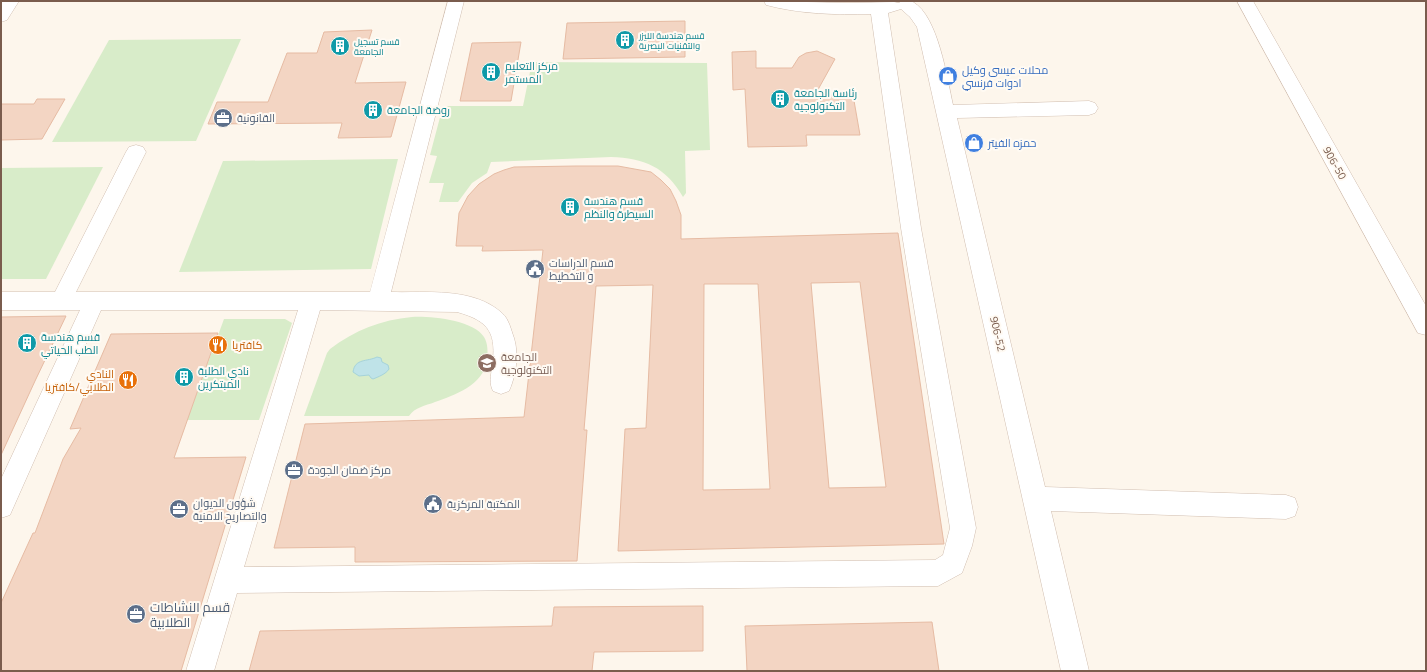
<svg xmlns="http://www.w3.org/2000/svg" width="1427" height="672" font-family="'Titillium Web',Cairo,sans-serif">
	<style>
		.green { fill: #d8ecc9 }
		.water { fill: #bfe3e8; stroke: #a5d3da }
		.building { fill: #f3d5c3; stroke: #e6bba3; fill-rule: evenodd }
		.lines { fill: none; stroke-linecap: round; stroke-linejoin: round }
		.minor-casing { stroke: #d1beb0; stroke-width: 1 }
		.minor { fill: #fff; fill-rule: evenodd }
		.labels { text-anchor: middle; dominant-baseline: central; stroke-width: 4; stroke-linejoin: round; paint-order: stroke }
		.far-culture-label { font-size: 9px; fill: #0d838f; stroke: #fffaf3; text-anchor: start }
		.culture-label { font-size: 11px; fill: #0d838f; stroke: #fffaf3; text-anchor: start }
		.shop-label { font-size: 11px; fill: #366cbe; stroke: #fffaf3; text-anchor: start }
		.service-label { font-size: 11px; fill: #4e5e75; stroke: #fffaf3; text-anchor: start }
		.street-label { font-size: 11px; fill: #7a5c4d; stroke: #fffaf3 }
		.food-label { font-size: 11px; fill: #c56008; stroke: #fffaf3; text-anchor: start }
		.education-label { font-size: 11px; fill: #785e54; stroke: #fffaf3; text-anchor: start }
		.near-service-label { font-size: 13px; fill: #4e5e75; stroke: #fffaf3; text-anchor: start }
	</style>
	<rect width="100%" height="100%" fill="#fdf6ec"/>
	<g class="green">
		<path d="M241 39 196 141 52 142 109 40Z"/>
		<path d="M532 62 707 63 710 150 685 151 686 193 683 197C666 167 644 158 611 157L491 162 487 173 472 183 458 202H439L444 183H429L437 156 430 155 443 106H523Z"/>
		<path d="M398 159 371 269 179 272 223 161Z"/>
		<path d="M103 167 46 279H1V168Z"/>
		<path d="M412 317C431 316 473 320 484 337 488 343 488 353 487 361 483 385 455 395 435 402 425 406 415 407 409 416H304L327 353 330 349C355 330 381 320 412 317Z"/>
		<path d="M224 319H285L292 323 259 420H187Z"/>
	</g>
	<path class="water" d="M377 357 381 358 382 362 388 365 389 369C386 374 378 377 373 379L371 378 369 375 359 376 353 372C355 358 367 362 377 357Z"/>
	<g class="building">
		<path d="M685 21V57L563 59 567 23Z"/>
		<path d="M372 30 355 83 406 82 391 137 338 138 342 123 208 124 217 102H268L287 53H317L324 32Z"/>
		<path d="M521 42 511 101H460L472 43Z"/>
		<path d="M756 51V68H792L799 57 806 53 817 51 835 59 815 95H853L860 135H806L807 146 748 147 745 89 733 90 732 52Z"/>
		<path d="M37 99H65L42 139 1 140V104H34Z"/>
		<path d="M576 166H618L651 172 661 180 670 189 676 201 681 215V239L898 233 944 544 618 551 625 429 646 428 653 285 596 286 584 430H587L577 561 355 562V547L274 548 305 424 524 417 543 250 482 251 483 246H456L459 213 468 196 479 184 494 174 504 170 514 167ZM860 282 886 487 829 488 811 283ZM704 284H758L770 489 703 490Z"/>
		<path d="M66 316 35 381 1 455V317Z"/>
		<path d="M218 333 174 458 246 457 181 671H1V603L33 533H35L63 459 81 428 70 429 111 334Z"/>
		<path d="M703 606V651L594 652 592 671H249L260 631 552 626 554 607Z"/>
		<path d="M932 622 939 671H747L745 626Z"/>
	</g>
	<g class="lines">
		<defs>
			<g id="minor">
				<path d="M3 1H19L7 20 1 22V3Z"/>
				<path d="M448 1H464L391 292C427 293 473 287 502 313 509 319 511 330 514 338 519 354 516 376 509 391L501 394 493 391C489 383 491 376 492 367 497 334 490 321 457 312L320 310 244 567 935 560 943 555 950 528 901 228 871 14C836 15 800 14 766 5L764 1 848 3 894 2 899 3 901 1C905 1 910 0 913 2 938 16 947 78 953 105L1089 101 1095 103 1098 108 1095 113 1089 115 957 118 1045 487 1286 495 1295 498 1298 507 1295 516 1286 519 1051 511 1089 671H1061L917 27 910 17 901 9 888 13 921 228 976 528 972 546 962 573 938 586 237 593 214 671H186L298 310H101L10 515 1 518V479L80 310H1V292H55L126 152 129 147 136 145 143 147 146 152 76 292H370Z"/>
				<path d="M1237 1H1253L1426 306V335L1418 333Z"/>
			</g>
		</defs>
		<use href="#minor" class="minor-casing"/>
		<use href="#minor" class="minor"/>
	</g>
	<defs>
		<symbol id="building-disc" viewBox="-11 -11 22 22"><circle r="9.5" fill="#0f9aa8" stroke="#fffaf3"/><path d="M-4-6H4V6H1V3H-1V6H-4ZM-2.5-4.3h1.7v1.8h-1.7ZM.8-4.3h1.7v1.8H.8ZM-2.5-1h1.7V.8h-1.7ZM.8-1h1.7V.8H.8Z" fill="#fff"/></symbol>
		<symbol id="shop-disc" viewBox="-11 -11 22 22"><circle r="9.5" fill="#3f7fe0" stroke="#fffaf3"/><path d="M-5-2.5h2.3a2.7 3.5 0 0 1 5.4 0H5L5.5 6h-11ZM-1.5-2.5h3a1.5 2.3 0 0 0-3 0Z" fill="#fff"/></symbol>
		<symbol id="office-disc" viewBox="-11 -11 22 22"><circle r="9.5" fill="#5c6f8a" stroke="#fffaf3"/><path d="M-6-3h4V-5.5h4V-3h4V5H-6ZM-1-4.5V-3h2v-1.5ZM-6 0V1H6V0Z" fill="#fff"/></symbol>
		<symbol id="civic-disc" viewBox="-11 -11 22 22"><circle r="9.5" fill="#5c6f8a" stroke="#fffaf3"/><path d="M-.6-6.5H3V-4.5H.6V-3L4-1V1h2V6H-6V1h2V-1L-.6-3ZM-1.2 2.5V6h2.4V2.5Z" fill="#fff"/></symbol>
		<symbol id="restaurant-disc" viewBox="-11 -11 22 22"><circle r="9.5" fill="#e8710a" stroke="#fffaf3"/><path d="M-5-6h1v4h1v-4h1v4h1v-4h1v5L-1.5 .5V6h-2V.5L-5-1ZM5-6V6H3V1.5H1.5Q1.5-4 5-6Z" fill="#fff"/></symbol>
		<symbol id="university-disc" viewBox="-11 -11 22 22"><circle r="9.5" fill="#8d6e63" stroke="#fffaf3"/><path d="M0-5L7-2L0 1L-7-2ZM-4 1L0 2.5L4 1V4Q0 6-4 4Z" fill="#fff"/></symbol>
	</defs>
	<g fill-rule="evenodd">
		<use href="#building-disc" x="614" y="29" width="22" height="22"/>
		<use href="#building-disc" x="329" y="35" width="22" height="22"/>
		<use href="#building-disc" x="480" y="61" width="22" height="22"/>
		<use href="#shop-disc" x="937" y="65" width="22" height="22"/>
		<use href="#building-disc" x="769" y="88" width="22" height="22"/>
		<use href="#building-disc" x="362" y="99" width="22" height="22"/>
		<use href="#office-disc" x="212" y="107" width="22" height="22"/>
		<use href="#shop-disc" x="963" y="132" width="22" height="22"/>
		<use href="#building-disc" x="559" y="196" width="22" height="22"/>
		<use href="#civic-disc" x="524" y="258" width="22" height="22"/>
		<use href="#building-disc" x="16" y="332" width="22" height="22"/>
		<use href="#restaurant-disc" x="207" y="334" width="22" height="22"/>
		<use href="#university-disc" x="476" y="352" width="22" height="22"/>
		<use href="#building-disc" x="173" y="366" width="22" height="22"/>
		<use href="#restaurant-disc" x="117" y="369" width="22" height="22"/>
		<use href="#office-disc" x="283" y="459" width="22" height="22"/>
		<use href="#civic-disc" x="422" y="493" width="22" height="22"/>
		<use href="#office-disc" x="168" y="498" width="22" height="22"/>
		<use href="#office-disc" x="125" y="603" width="22" height="22"/>
	</g>
	<g class="labels">
		<g class="far-culture-label">
			<text x="639" y="35">قسم هندسة الليزر<tspan x="639" dy="10">والتقنيات البصرية</tspan></text>
			<text x="354" y="41">قسم تسجيل<tspan x="354" dy="10">الجامعة</tspan></text>
		</g>
		<g class="culture-label">
			<text x="505" y="66">مركز التعليم<tspan x="505" dy="13">المستمر</tspan></text>
			<text x="794" y="93">رئاسة الجامعة<tspan x="794" dy="13">التكنولوجية</tspan></text>
			<text x="387" y="110">روضة الجامعة</text>
			<text x="584" y="201">قسم هندسة<tspan x="584" dy="13">السيطرة والنظم</tspan></text>
			<text x="41" y="337">قسم هندسة<tspan x="41" dy="13">الطب الحياتي</tspan></text>
			<text x="198" y="371">نادي الطلبة<tspan x="198" dy="13">المبتكرين</tspan></text>
		</g>
		<g class="shop-label">
			<text x="962" y="70">محلات عيسى وكيل<tspan x="962" dy="13">ادوات فرنسي</tspan></text>
			<text x="988" y="143">حمزه الفيتر</text>
		</g>
		<g class="service-label">
			<text x="237" y="118">القانونية</text>
			<text x="549" y="263">قسم الدراسات<tspan x="549" dy="13">و التخطيط</tspan></text>
			<text x="308" y="470">مركز ضمان الجودة</text>
			<text x="193" y="503">شؤون الديوان<tspan x="193" dy="13">والتصاريح الامنية</tspan></text>
			<text x="447" y="504">المكتبة المركزية</text>
		</g>
		<g class="street-label">
			<text transform="translate(1335 163) rotate(61)">906-50</text>
			<text transform="translate(998 334) rotate(77)">906-52</text>
		</g>
		<g class="food-label">
			<text x="232" y="345">كافتريا</text>
			<text x="114" y="374" text-anchor="end">النادي<tspan x="114" dy="13">الطلابي/كافتريا</tspan></text>
		</g>
		<g class="education-label">
			<text x="501" y="357">الجامعة<tspan x="501" dy="13">التكنولوجية</tspan></text>
		</g>
		<g class="near-service-label">
			<text x="150" y="607">قسم النشاطات<tspan x="150" dy="15">الطلابية</tspan></text>
		</g>
	</g>
	<rect width="1427" height="672" fill="none" stroke="#7a5c4d" stroke-width="4"/>
</svg>
